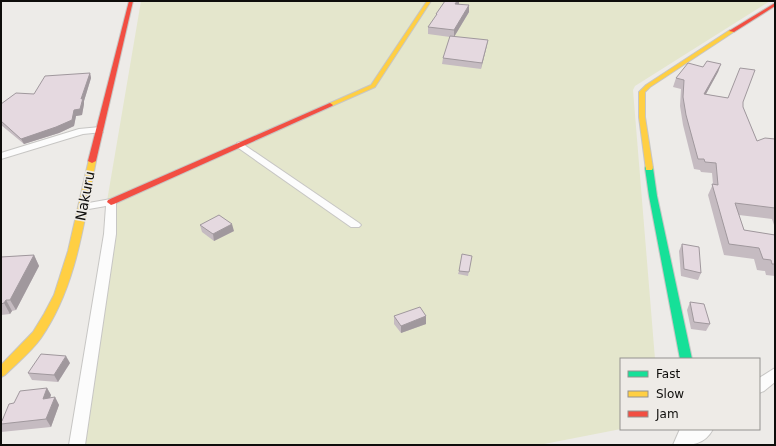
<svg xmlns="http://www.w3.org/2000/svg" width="776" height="446" font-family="'DejaVu Sans',sans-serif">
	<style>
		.green { fill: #e4e6cc }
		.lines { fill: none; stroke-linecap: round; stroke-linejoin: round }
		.street-casing { stroke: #c7c6c4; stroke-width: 2 }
		.fast-casing { stroke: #c7c6c4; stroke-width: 2 }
		.slow-casing { stroke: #c7c6c4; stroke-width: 2 }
		.jam-casing { stroke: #c7c6c4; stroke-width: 2 }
		.street { fill: #fcfcfc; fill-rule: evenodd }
		.fast { fill: #16e098; fill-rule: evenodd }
		.slow { fill: #ffcf43; fill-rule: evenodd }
		.jam { fill: #f24e42; fill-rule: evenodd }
		.wall { fill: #c5bbc1 }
		.shaded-wall { fill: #a0989d }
		.building { fill: #e5d9e0; stroke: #a0989d }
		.labels { text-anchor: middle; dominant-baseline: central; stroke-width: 3.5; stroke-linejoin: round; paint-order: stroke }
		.street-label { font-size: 14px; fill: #0e0d0b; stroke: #eeebe7 }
	</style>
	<rect width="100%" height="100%" fill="#edebe8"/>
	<path class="green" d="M141 1H770L635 86 633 90 655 359H621V429L539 445H85L106 207Z"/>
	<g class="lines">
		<defs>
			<g id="street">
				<path d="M100 127 103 128V132L83 134 1 159V153L79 129Z"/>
				<path d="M240 142 359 223 361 225 359 227H351L237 147V143Z"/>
				<path d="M111 199 116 202V234L85 445H69L104 234 106 206 83 210 78 207 83 204Z"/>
				<path d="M775 368V382L764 391 759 393V378Z"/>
				<path d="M680 429H713C704 446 690 445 673 445Z"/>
			</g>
			<path id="fast" d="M646 166H652L653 168 657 196 692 359H680L649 196 645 168Z"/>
			<g id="slow">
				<path d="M427 1H431L375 87 332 106H328V104L371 85Z"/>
				<path d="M730 30 735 31 650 87 645 92V117L653 168 652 170H646L639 117V92L646 85Z"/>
				<path d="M89 159H92L96 161C84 221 77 286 41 338 31 352 17 363 5 375L1 377V365L33 332 44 314 54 295 68 251Z"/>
			</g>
			<g id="jam">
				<path d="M129 1H133L96 161 92 163 88 161Z"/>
				<path d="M775 3V6L734 32 729 31Z"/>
				<path d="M330 103 333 105 332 106 114 204 111 205 107 202 108 200Z"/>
			</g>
		</defs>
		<use href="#street" class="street-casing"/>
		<use href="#fast" class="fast-casing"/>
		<use href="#slow" class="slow-casing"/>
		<use href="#jam" class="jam-casing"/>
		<use href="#street" class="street"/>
		<use href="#fast" class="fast"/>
		<use href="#slow" class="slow"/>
		<use href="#jam" class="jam"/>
	</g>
	<g class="wall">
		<path d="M445 1H459L458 4 469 12 454 37 487 45 481 69 442 64 443 58 450 37 428 34V27L436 17V14Z"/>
		<path d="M721 64 718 72 706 94 743 102V107L757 141 775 139V228L772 219 739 215 744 230 775 235V276L766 275 765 271 757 270 754 259 724 255 708 195 713 184 712 173 701 172 700 170 694 169 683 125 680 106 681 89 673 87 676 78 703 67Z"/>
		<path d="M90 73 91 78 84 101V104L82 115 76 116 74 126 59 133 24 144 1 125V104L34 94Z"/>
		<path d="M200 225 234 231 214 241 202 232Z"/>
		<path d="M682 244 701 273 698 280 681 276 679 251Z"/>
		<path d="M34 255 39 266 16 310 12 311 10 314 1 315V257Z"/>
		<path d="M471 259 468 276 458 274 459 271Z"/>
		<path d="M690 302 710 324 706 331 691 329 687 310Z"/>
		<path d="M394 316H426V324L401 333 394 324Z"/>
		<path d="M70 363 58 382 32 380 28 373Z"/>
		<path d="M47 388 51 395 50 398 55 397 59 405 51 427 1 432V420L2 421 14 403Z"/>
	</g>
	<g class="shaded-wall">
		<path d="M457 1H459V4L455 11V4Z"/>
		<path d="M469 5V12L454 37V30Z"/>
		<path d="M488 40 487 45 481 69 482 63Z"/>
		<path d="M721 64 718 72 701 103 704 94Z"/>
		<path d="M90 73 91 78 84 101V104L82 115 76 116 74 126 59 133 24 144 21 139 74 110 81 99Z"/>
		<path d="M232 224 234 231 214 241 213 234Z"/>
		<path d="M34 255 39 266 16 310 10 300Z"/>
		<path d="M6 300 12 311 10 314 4 303Z"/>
		<path d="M426 316V324L401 333V326Z"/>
		<path d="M66 356 70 363 58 382 54 375Z"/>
		<path d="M47 388 51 395 47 406 43 399Z"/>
		<path d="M55 397 59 405 51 427 46 419Z"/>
	</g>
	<g class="building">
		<path d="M445 1H457L455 4 469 5 454 30 428 27 437 14H436Z"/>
		<path d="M450 36 488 40 482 63 443 58Z"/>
		<path d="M707 61 721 64 704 94 728 98 740 68 755 70 743 102V107L757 141 765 138 775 139V208L735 203 744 230 775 235V264H772L771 260 763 259 759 248 729 244 712 184 718 185 716 163 705 162 704 159H698L686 115 683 97 684 80 676 78 688 63 703 67Z"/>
		<path d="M90 73 81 99 83 98 80 109 74 110 72 120 56 127 21 139 1 121V104L16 93 34 94 45 76Z"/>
		<path d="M219 215 232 224 213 234 200 225Z"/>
		<path d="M682 244 699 247 701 273 684 269Z"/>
		<path d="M462 254 472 256 469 272 459 271Z"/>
		<path d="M34 255 10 300H6L4 303 1 304V257Z"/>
		<path d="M690 302 704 304 710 324 694 322Z"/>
		<path d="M420 307 426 316 401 326 394 316Z"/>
		<path d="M41 354 66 356 54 375 28 373Z"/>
		<path d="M47 388 43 399 55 397 46 419 1 424V420L2 421 9 404 14 403 20 391Z"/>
	</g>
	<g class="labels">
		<g class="street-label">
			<text transform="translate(85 196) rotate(-79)">Nakuru</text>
		</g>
	</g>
	<rect width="776" height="446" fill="none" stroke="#0e0d0b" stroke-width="4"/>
	<rect x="620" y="358" width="140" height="72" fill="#eeebe7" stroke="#94928f"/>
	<rect x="628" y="371" width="20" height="6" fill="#16e098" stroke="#94928f"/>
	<text x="656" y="378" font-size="12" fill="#0e0d0b">Fast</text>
	<rect x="628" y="391" width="20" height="6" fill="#ffcf43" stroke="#94928f"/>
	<text x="656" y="398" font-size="12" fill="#0e0d0b">Slow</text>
	<rect x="628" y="411" width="20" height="6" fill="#f24e42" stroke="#94928f"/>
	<text x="656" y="418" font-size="12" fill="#0e0d0b">Jam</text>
</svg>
